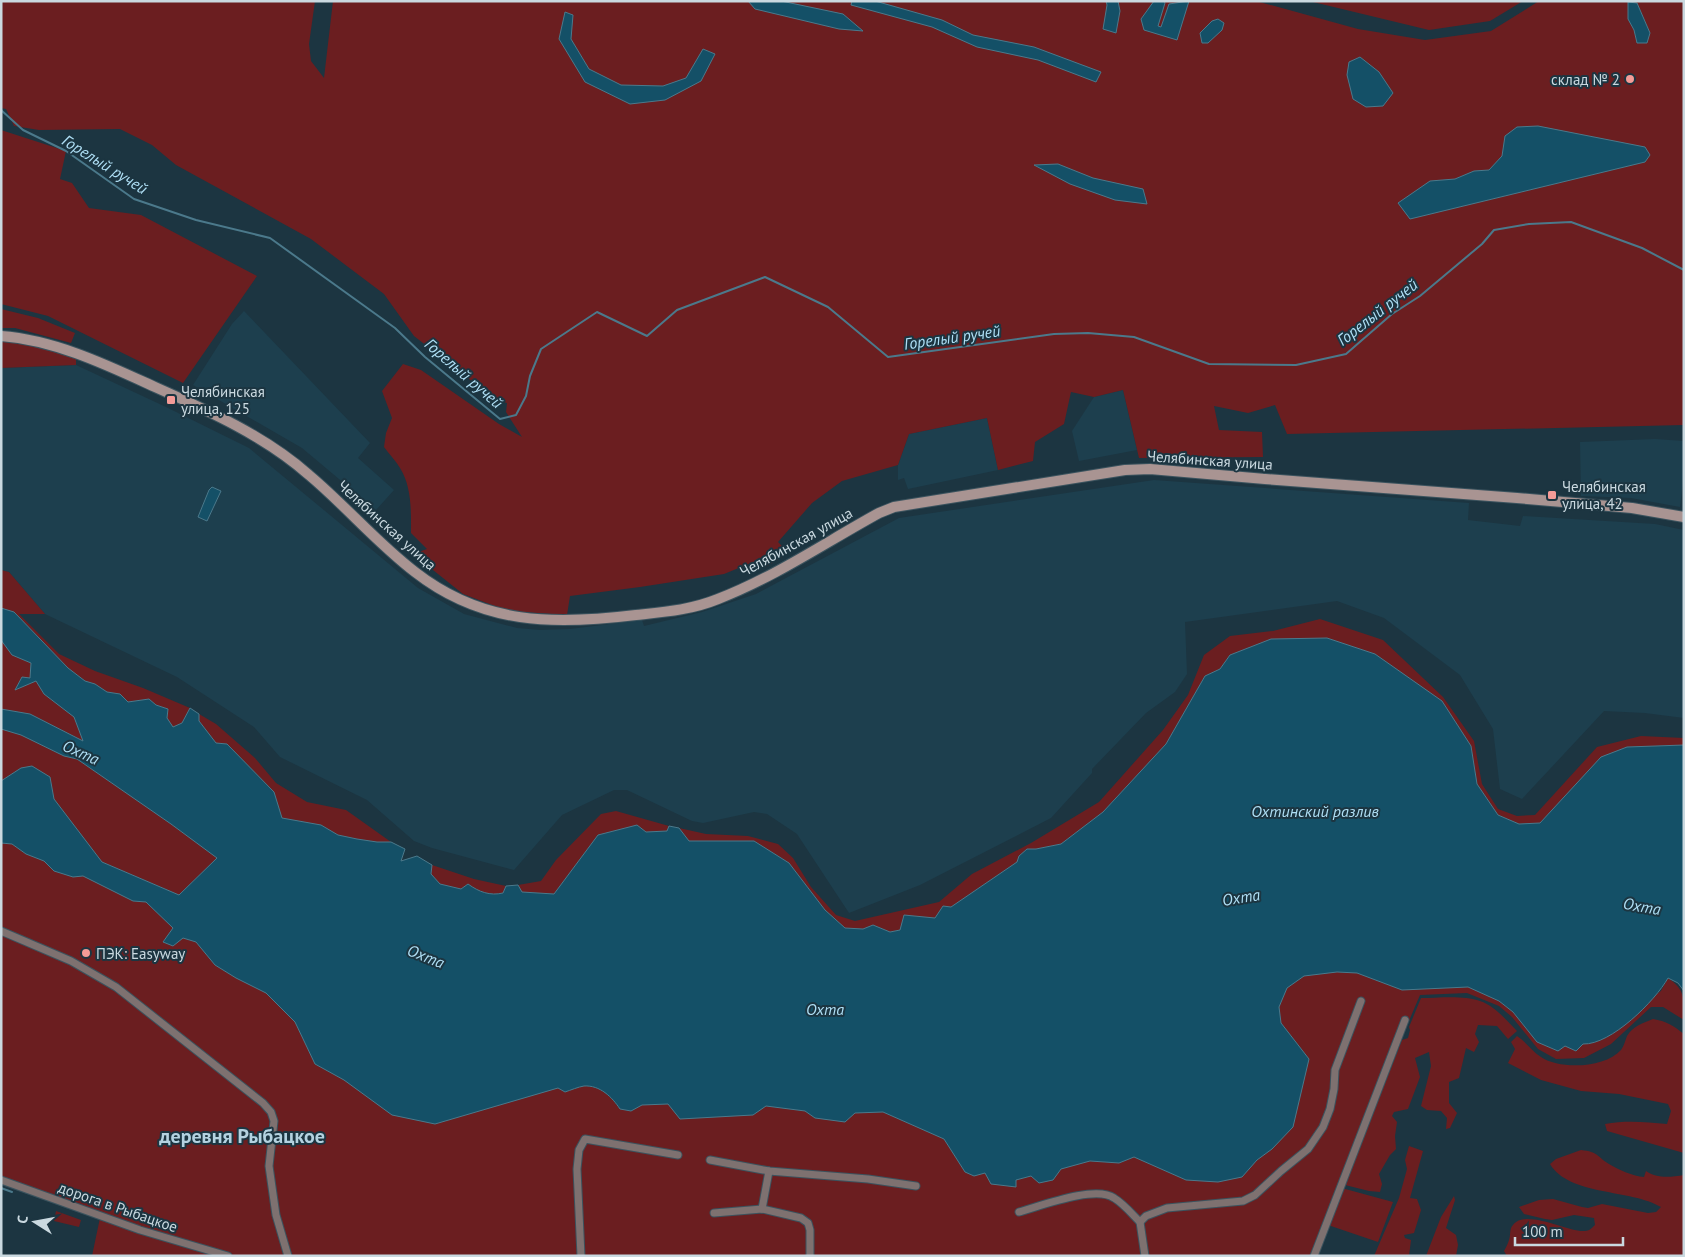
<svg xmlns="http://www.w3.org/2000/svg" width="1685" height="1257" font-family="'PT Sans',sans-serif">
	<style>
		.built { fill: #1d3f4e }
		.green { fill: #6b1e20; fill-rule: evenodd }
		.water { fill: #145067; stroke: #4b798b }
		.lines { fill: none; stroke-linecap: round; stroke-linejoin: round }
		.stream { stroke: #4b798b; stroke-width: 2 }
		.street-casing { stroke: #3b535e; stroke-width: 9 }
		.secondary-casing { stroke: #3b535e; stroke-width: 12 }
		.street { stroke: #7e7170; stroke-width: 7 }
		.secondary { stroke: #a99492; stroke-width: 10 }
		.poi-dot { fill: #f59b97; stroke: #1c3541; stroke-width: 2 }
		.labels { text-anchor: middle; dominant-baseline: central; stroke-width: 4; stroke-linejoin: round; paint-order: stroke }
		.poi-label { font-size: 15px; fill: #cad9e0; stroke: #1c3541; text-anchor: start }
		.street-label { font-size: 15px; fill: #cad9e0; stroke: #1c3541 }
		.water-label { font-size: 16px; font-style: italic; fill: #afdff5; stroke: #1c3541 }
		.district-label { font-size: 20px; font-weight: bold; fill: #b4d2e0; stroke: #1c3541 }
	</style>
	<rect width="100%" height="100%" fill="#1c3541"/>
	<g class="built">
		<path d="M244 311 370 443 358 458 394 490 376 510 302 448 193 385 232 324Z"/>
		<path d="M76 365 166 407 249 448 418 588 464 614 517 628 540 630 570 629 642 620 644 626 702 612 756 594 899 518 1154 480 1469 503 1468 520 1520 526 1523 516 1655 524 1684 530V718L1645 713 1604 711 1522 799 1500 789 1493 729 1460 675 1384 618 1337 601 1185 622 1187 674 1175 692 1146 713 1092 769V773L1051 818 920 885 849 913 797 834 767 814 754 812 703 823 692 821 627 790H614L562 815 514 870 432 848 414 841 367 800 280 757 254 727 177 677 45 614 9 572 1 570V368Z"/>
		<path d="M1123 390 1137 450 1079 461 1072 431 1094 397Z"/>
		<path d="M987 418 998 470 908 489 904 478 898 480V465L909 434Z"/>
		<path d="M1655 439 1684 441V473L1680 507 1631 498 1581 496 1580 442Z"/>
	</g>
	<g class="green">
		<path d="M1 1H315L309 44 311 61 324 78 333 1H1256L1358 29 1425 40 1491 31 1539 1H1684V425L1287 434 1275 405 1248 413 1214 406 1219 430 1262 432 1263 457 1139 458 1123 390 1094 397 1071 392 1064 424 1035 442 1033 461 998 470 987 418 909 434 898 465 842 481 812 503 778 542 789 553 764 568 751 563 724 574 640 587 570 596 567 615 508 611 463 594 413 554 427 549 411 533C411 512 412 487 400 468 396 461 389 454 384 447L386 433 392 418 382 391 403 364 421 370 499 424 522 437 506 412 507 403 496 400 414 336 384 294 311 239 176 165 152 145 120 129 39 130 14 126 6 109 1 108ZM1629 2 1637 3 1650 33 1637 43 1634 30 1628 19ZM1505 136 1645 162 1496 198 1463 205 1430 181 1455 179 1474 171 1489 170 1502 156Z"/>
		<path d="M1523 1 1490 21 1429 30 1313 2Z"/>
		<path d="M1 130 66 151 60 179 72 183 89 208 141 215 257 276 183 383 48 316 1 304Z"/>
		<path d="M1 309 38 318 75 333 71 343 15 328H1Z"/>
		<path d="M1 342H19L76 357V365L1 368Z"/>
		<path d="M1 570 9 572 45 614H19L59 654 95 671 143 688 190 708 182 723 173 728 167 718 168 709 156 705 149 699 128 702 120 694 107 692 95 684 85 681 68 668 14 612 1 608Z"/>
		<path d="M1320 619 1383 640 1443 697 1474 741 1482 784 1498 809 1517 816 1535 815 1597 747 1641 736 1684 738V745L1627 747 1602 757 1540 823 1519 824 1498 815 1477 784 1471 746 1230 655 1220 669 1205 676 1166 744 1103 812 1061 844 1036 849H1027L1017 862 951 907 943 906 935 918 900 930 890 932 873 925 863 929 845 928 825 910 789 863 754 841H689L679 828 706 834 748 836 778 844 793 858 811 887 836 915 855 921 939 902 972 874 1031 843 1099 802 1163 730 1188 695 1204 655 1230 636 1273 631Z"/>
		<path d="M1 640 12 655 31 663 30 678 15 689 36 681 44 694 74 717 83 741 30 714 1 709Z"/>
		<path d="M199 714 216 724 255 758 276 783 307 802 346 810 391 842H377L357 839 338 835 321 825 282 818 274 792 227 744 216 743 199 721Z"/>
		<path d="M1 729 21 735 64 756 77 759 171 824 217 858 179 895 102 862 54 799 50 777 21 768 1 781Z"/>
		<path d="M616 811 669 826 668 831 598 835 554 894 521 892 518 885 541 881 556 860 601 814Z"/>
		<path d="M1 843 12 844 26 854 44 861 54 871 73 877 83 875 133 901 146 902 173 928 163 942 183 938 196 942 215 965 236 978 266 993 295 1022 315 1064 344 1080 558 1088 565 1092C571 1090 578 1087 584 1086 600 1085 612 1097 620 1109L631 1111 642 1105 668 1104 753 1115 765 1106 805 1111 815 1118 855 1113 883 1112 944 1139 965 1172H985L1016 1180 1031 1176 1039 1183 1053 1180 1060 1169 1090 1161 1119 1163 1134 1157 1186 1180 1242 1177 1257 1160 1272 1149 1309 1059 1281 1023 1279 1007 1287 988 1304 976 1337 972 1357 973 1402 990 1468 987 1499 1001 1513 1012 1537 1042 1565 1046 1583 1044 1661 991 1668 978C1685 990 1684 997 1684 1020L1663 1007H1651L1611 1044 1584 1058 1556 1059 1538 1049 1512 1017 1499 1006 1467 993 1420 995 1338 1187 1393 1202 1378 1242 1325 1224 1311 1256H92L101 1213 1 1177Z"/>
		<path d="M432 865 474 879 506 886 503 893C490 896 479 892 468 884L461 889 440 884 431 874Z"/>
		<path d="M1421 998C1438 998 1464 995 1480 1001 1495 1006 1506 1020 1517 1031L1508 1039 1497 1026 1478 1025 1475 1034 1479 1042 1474 1052 1466 1048 1459 1078 1449 1082V1103L1457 1113 1450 1128 1446 1129 1447 1118 1441 1111 1427 1110 1421 1106 1431 1066 1429 1052 1415 1058 1420 1077 1408 1109 1394 1112 1392 1116 1397 1122 1395 1136 1396 1149 1390 1155 1379 1174 1382 1184 1380 1192 1369 1191 1345 1185 1402 1040 1408 1038 1410 1030 1409 1027Z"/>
		<path d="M1653 1019C1666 1021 1674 1026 1684 1034V1153L1607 1131 1605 1124C1626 1120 1646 1122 1667 1124L1671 1111 1668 1104 1619 1094 1581 1091 1541 1080 1508 1063 1515 1049 1511 1042 1517 1036C1526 1042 1532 1051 1541 1057 1560 1070 1605 1068 1621 1050 1624 1046 1625 1041 1627 1036 1633 1026 1643 1023 1653 1019Z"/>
		<path d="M1409 1146 1423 1151 1410 1198 1417 1199 1421 1210 1414 1233 1404 1235 1405 1238 1411 1240 1409 1256H1374L1399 1198 1407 1169 1405 1160Z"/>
		<path d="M1581 1150C1599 1152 1596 1156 1609 1164 1619 1170 1633 1176 1644 1177L1646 1171C1657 1179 1671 1177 1684 1175V1256H1507L1504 1251C1506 1247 1508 1244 1509 1240 1511 1235 1509 1229 1513 1225 1526 1208 1569 1233 1585 1231 1589 1231 1592 1228 1595 1225L1594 1218 1574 1215 1552 1220 1545 1219 1524 1214 1519 1207 1539 1200 1553 1199 1582 1207 1588 1208 1602 1204 1648 1213 1656 1212 1661 1207C1631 1189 1569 1196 1550 1164L1556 1159Z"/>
		<path d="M1454 1196 1455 1200 1446 1228 1456 1235 1458 1245 1456 1256H1426L1441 1217Z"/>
		<path d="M56 1211 81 1220 79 1227 54 1221Z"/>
	</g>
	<g class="water">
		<path d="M748 1H781L843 14 863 31 839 29 755 9Z"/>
		<path d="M852 1H875L942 20 973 35 1034 47 1101 72 1096 82 1038 60 977 47 932 27 851 5Z"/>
		<path d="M1106 1H1118L1120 11 1116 33 1103 29 1107 5Z"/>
		<path d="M1154 1H1164L1165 3 1158 26 1161 27 1169 4 1189 1 1177 40 1144 30 1141 19Z"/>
		<path d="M1628 2 1637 3 1650 33 1647 43H1637L1634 30 1628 19Z"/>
		<path d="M565 12 573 15 571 39 589 69 621 85 663 86 686 78 703 49 715 54 701 81 665 100 630 104 585 82 559 39Z"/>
		<path d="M1218 19 1224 23 1222 30 1208 43H1202L1200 33 1212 21Z"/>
		<path d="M1360 57 1379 72 1393 93 1383 106 1366 107 1353 99 1347 75 1349 62Z"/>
		<path d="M1538 126 1645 147 1650 155 1645 162 1410 219 1398 203 1430 181 1455 179 1474 171 1489 170 1502 156 1505 136 1517 127Z"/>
		<path d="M1058 164 1093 178 1143 189 1147 204 1115 200 1070 184 1034 165Z"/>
		<path d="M212 487 221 491 207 521 198 517 209 490Z"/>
		<path d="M1 608 14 612 68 668 85 681 95 684 107 692 120 694 128 702 149 699 156 705 168 709 167 718 173 727 182 723 190 708 199 714V721L216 743 227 744 274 792 282 818 321 825 338 835 357 839 377 842H391L405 849 401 861 417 856 432 865 431 874 440 884 461 889 468 884C479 892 490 896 503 893L506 886 518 885 522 892 554 894 598 835 637 825 646 832 667 831 669 826 679 828 689 841H754L789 863 825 910 845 928 863 929 873 925 890 932 900 930 904 915 935 918 943 906 951 907 1017 862 1019 856 1027 849H1036L1061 844 1103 812 1166 744 1205 676 1220 669 1230 655 1271 639 1327 638 1375 654 1442 701 1471 746 1477 784 1498 815 1519 824 1540 823 1601 757 1627 747 1684 745V991L1678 983 1668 978C1655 1001 1611 1045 1583 1044L1576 1051 1565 1046 1558 1051 1537 1042 1513 1012 1499 1001 1468 987 1402 990 1357 973 1337 972 1304 976 1287 988 1279 1007 1281 1023 1309 1059 1293 1127 1272 1149 1257 1160 1242 1177 1218 1182 1186 1180 1134 1157 1119 1163 1090 1161 1061 1169 1053 1180 1039 1183 1031 1176 1016 1180V1187L991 1184 985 1173 974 1176 965 1172 944 1139 883 1112 855 1113 845 1122 815 1118 805 1111 766 1106 753 1115 680 1119 668 1104 642 1105 631 1111 620 1109C612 1097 600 1085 584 1086 578 1087 571 1090 565 1092L558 1088 435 1124 392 1115 344 1080 315 1064 295 1022 266 993 236 978 215 965 196 942 183 938 173 946 163 942 173 928 146 902 133 901 83 876 73 877 54 871 44 861 26 854 12 844 1 843V781L21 768 32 766 50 777 54 799 102 862 179 895 217 858 171 824 77 759 64 756 21 735 1 729V709L30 714 83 741 74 717 44 694 36 681 15 690 22 677 30 678 31 663 12 655 1 640Z"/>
	</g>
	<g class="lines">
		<g class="stream">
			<path d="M1 110 23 130 66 151 134 199 196 220 270 238 395 328 425 357 500 419 516 415 526 396 530 376 541 349 597 312 647 336 677 310 765 277 828 307 888 357 1054 334 1088 333 1134 337 1209 364 1296 365 1346 354 1392 314 1420 296 1482 244 1494 230 1529 224 1571 222 1642 248 1684 270"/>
			<path d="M1 1188 12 1192"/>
		</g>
		<defs>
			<g id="street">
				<path d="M1 931 71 961 116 987 263 1103 271 1112 274 1121 269 1166 276 1215 288 1256"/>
				<path d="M710 1160 769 1171 868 1179 916 1186"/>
				<path d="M1 1180 140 1230 228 1256"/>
				<path d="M762 1209 769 1171"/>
				<path d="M1019 1212C1041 1206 1095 1185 1114 1198 1124 1204 1132 1214 1140 1222L1146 1216 1167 1208 1243 1201 1255 1195 1281 1171 1308 1149 1323 1127 1330 1109 1334 1089 1335 1070 1361 1001"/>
				<path d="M714 1213 762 1209 801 1218 808 1223 810 1230V1256"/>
				<path d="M1140 1222 1145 1256"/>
				<path d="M581 1256 577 1169 579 1150 585 1139 678 1155"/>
				<path d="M1314 1256 1405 1020"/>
			</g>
			<path id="secondary" d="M1 336C55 340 107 365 155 387 209 411 265 436 309 475 346 506 377 543 415 572 483 625 554 625 636 615 664 612 691 610 718 599 775 577 826 542 879 513L894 507 1125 470 1150 469 1265 479 1517 498 1632 508 1684 517"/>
		</defs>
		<use href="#street" class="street-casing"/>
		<use href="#secondary" class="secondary-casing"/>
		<use href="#street" class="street"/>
		<use href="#secondary" class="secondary"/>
	</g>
	<g class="poi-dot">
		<circle cx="1630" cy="79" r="5"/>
		<rect x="166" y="395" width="10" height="10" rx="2.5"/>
		<rect x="1547" y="490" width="10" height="10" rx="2.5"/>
		<circle cx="86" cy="953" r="5"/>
	</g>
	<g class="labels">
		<g class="poi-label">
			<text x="1620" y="79" text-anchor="end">склад № 2</text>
			<text x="181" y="391">Челябинская<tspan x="181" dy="17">улица, 125</tspan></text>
			<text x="1562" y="486">Челябинская<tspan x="1562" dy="17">улица, 42</tspan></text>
			<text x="96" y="953">ПЭК: Easyway</text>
		</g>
		<g class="street-label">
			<text transform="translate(1210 460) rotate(4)">Челябинская улица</text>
			<text transform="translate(387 525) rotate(42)">Челябинская улица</text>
			<text transform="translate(796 542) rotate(-29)">Челябинская улица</text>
			<text transform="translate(118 1207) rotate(19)">дорога в Рыбацкое</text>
		</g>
		<g class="water-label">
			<text transform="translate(105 164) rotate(32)">Горелый ручей</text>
			<text transform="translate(1377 312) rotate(-38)">Горелый ручей</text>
			<text transform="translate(952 337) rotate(-8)">Горелый ручей</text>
			<text transform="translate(464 373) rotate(41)">Горелый ручей</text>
			<text transform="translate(81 752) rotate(24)">Охта</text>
			<text x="1315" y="811">Охтинский разлив</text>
			<text transform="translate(1241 897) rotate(-9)">Охта</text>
			<text transform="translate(1642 906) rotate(10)">Охта</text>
			<text transform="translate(426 956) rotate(22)">Охта</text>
			<text x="825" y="1009">Охта</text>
		</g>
		<g class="district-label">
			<text x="242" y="1136">деревня Рыбацкое</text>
		</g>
	</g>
	<rect width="1685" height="1257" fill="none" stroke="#cad9e0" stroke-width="5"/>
	<g transform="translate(35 1222) rotate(281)" stroke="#1c3541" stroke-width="4" paint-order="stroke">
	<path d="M0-4L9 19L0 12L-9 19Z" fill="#cad9e0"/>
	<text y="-8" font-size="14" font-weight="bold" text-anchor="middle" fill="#cad9e0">С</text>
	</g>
	<path d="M1515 1237v8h108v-8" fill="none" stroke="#cad9e0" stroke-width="2.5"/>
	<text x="1522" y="1237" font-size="15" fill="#cad9e0" stroke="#1c3541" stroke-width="4" paint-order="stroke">100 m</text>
</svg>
